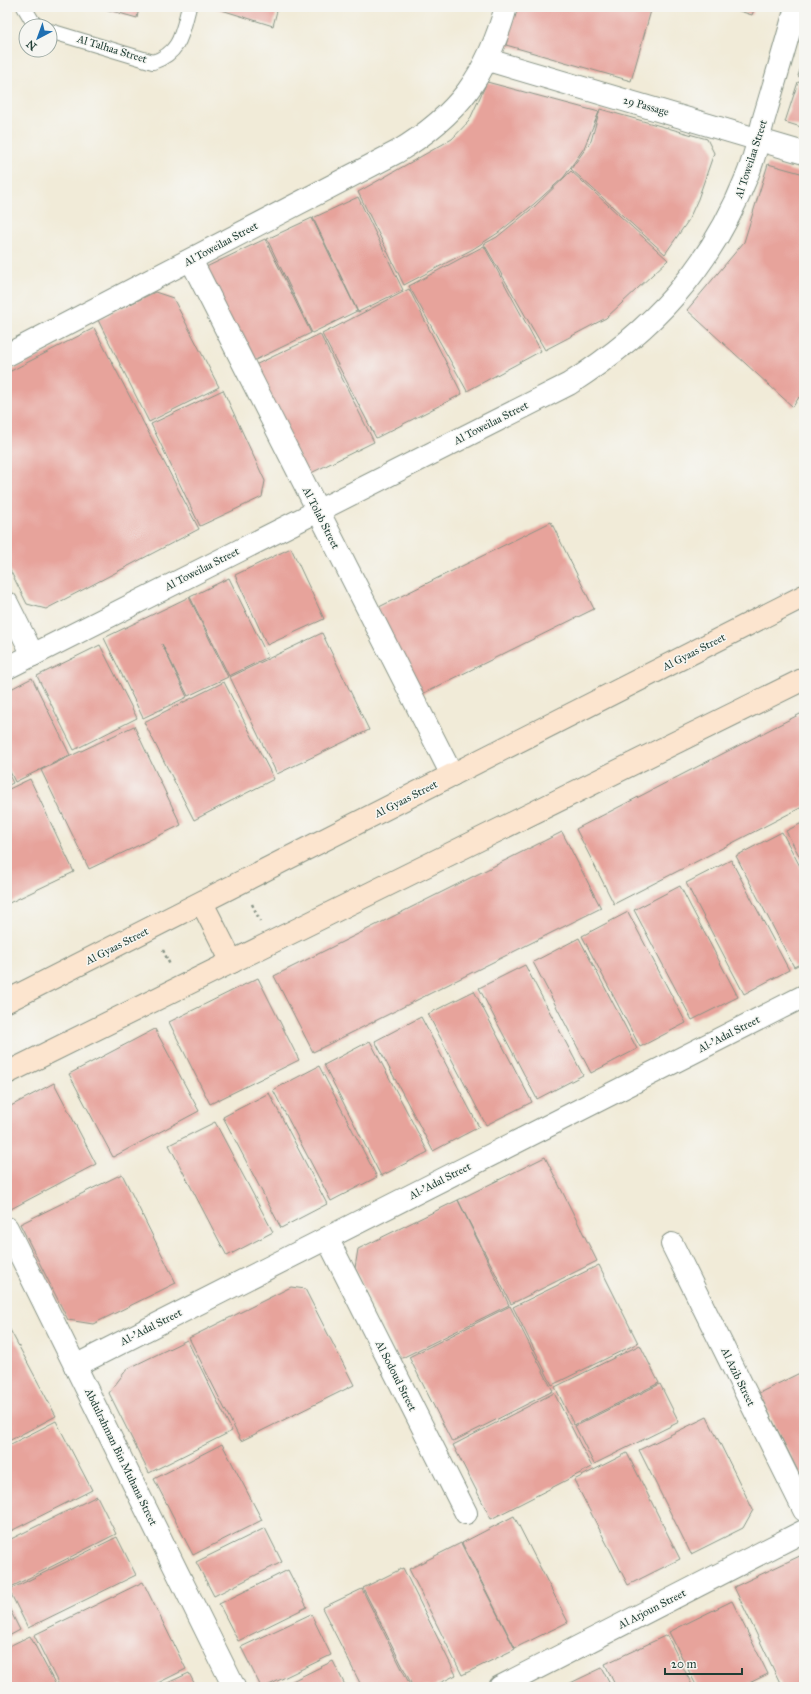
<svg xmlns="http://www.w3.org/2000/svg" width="811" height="1694" font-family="'IM FELL Great Primer',serif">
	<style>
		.building { fill: #e7a39b }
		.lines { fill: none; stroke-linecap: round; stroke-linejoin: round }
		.lane-casing { stroke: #889486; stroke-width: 16 }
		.street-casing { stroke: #889486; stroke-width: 24 }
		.secondary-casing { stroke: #889486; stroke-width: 24 }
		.path { stroke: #889486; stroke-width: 2.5; stroke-dasharray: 3 3; stroke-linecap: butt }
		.lane { stroke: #fff; stroke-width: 14 }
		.street { stroke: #fff; stroke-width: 22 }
		.secondary { stroke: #fce5cf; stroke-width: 22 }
		.labels { text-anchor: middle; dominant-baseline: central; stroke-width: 3; stroke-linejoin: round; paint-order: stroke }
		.street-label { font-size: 11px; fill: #1f3d34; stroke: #f6f6f2 }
	</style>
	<rect width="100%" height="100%" fill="#f6f6f2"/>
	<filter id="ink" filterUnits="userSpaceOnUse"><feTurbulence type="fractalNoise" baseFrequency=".025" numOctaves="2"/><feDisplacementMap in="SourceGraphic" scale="8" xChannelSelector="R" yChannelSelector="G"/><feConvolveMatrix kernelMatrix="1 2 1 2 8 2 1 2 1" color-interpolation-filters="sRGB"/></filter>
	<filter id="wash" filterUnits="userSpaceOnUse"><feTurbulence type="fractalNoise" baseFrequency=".012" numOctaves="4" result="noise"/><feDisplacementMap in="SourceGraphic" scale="16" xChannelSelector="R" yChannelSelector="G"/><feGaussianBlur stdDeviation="0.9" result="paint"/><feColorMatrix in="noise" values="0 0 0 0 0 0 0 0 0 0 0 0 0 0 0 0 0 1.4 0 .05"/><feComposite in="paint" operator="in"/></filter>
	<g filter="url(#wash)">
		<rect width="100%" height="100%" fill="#f1ebd8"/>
		<g id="blocks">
			<g class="building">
				<path d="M98 7H139L137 18Z"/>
				<path d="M212 7H278L273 26Z"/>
				<path d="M516 7H652L631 81 506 45Z"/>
				<path d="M727 7H755L752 15Z"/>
				<path d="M804 59V78L798 76Z"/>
				<path d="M487 82 599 112 584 148 564 177 534 204 498 233 473 249 404 285 358 192 452 139 469 121Z"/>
				<path d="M798 82 804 84V128L785 122Z"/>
				<path d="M600 109 707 139 714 153 698 199 688 221 665 254 571 169 591 141Z"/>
				<path d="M768 164 804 174V400L799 397 793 407 687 310 744 242Z"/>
				<path d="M571 171 668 260 606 318 545 350 484 244 497 237 535 206Z"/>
				<path d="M358 197 403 290 358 312 313 218Z"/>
				<path d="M312 218 357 311 312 333 267 239Z"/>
				<path d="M265 239 311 333 247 364 202 269Z"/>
				<path d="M484 246 541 351 467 391 409 286Z"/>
				<path d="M409 289 462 394 376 438 322 334Z"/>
				<path d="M155 292 173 298 219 387 149 422 98 320Z"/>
				<path d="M94 328 199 529 46 609 27 604 7 564V373Z"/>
				<path d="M320 334 374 442 305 476 251 367Z"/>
				<path d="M223 390 265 481 262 497 200 526 151 424Z"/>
				<path d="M551 522 594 609 416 697 373 610Z"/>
				<path d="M291 548 324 619 267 645 235 575Z"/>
				<path d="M229 578 268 657 229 676 190 597Z"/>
				<path d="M189 597 228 677 188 696 162 644 187 697 143 718 104 638Z"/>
				<path d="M322 633 369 730 277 774 230 677Z"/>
				<path d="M100 645 137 718 74 750 37 676Z"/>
				<path d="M32 678 70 755 15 782 7 765V691Z"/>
				<path d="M224 682 274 779 194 820 144 722Z"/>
				<path d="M804 712V806L614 904 576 829Z"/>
				<path d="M134 726 181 825 89 869 41 770Z"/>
				<path d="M7 771 13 783 7 786Z"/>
				<path d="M30 779 74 872 7 904V790Z"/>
				<path d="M804 822V865L786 831Z"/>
				<path d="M562 832 601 908 313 1052 274 976Z"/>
				<path d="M782 832 804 874V962L794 967 736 856Z"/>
				<path d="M731 860 789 970 744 994 686 883Z"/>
				<path d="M680 886 738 997 692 1020 634 910Z"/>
				<path d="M628 912 686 1023 640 1047 582 936Z"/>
				<path d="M579 938 637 1049 591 1073 533 962Z"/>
				<path d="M525 965 583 1075 537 1099 479 988Z"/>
				<path d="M258 978 299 1060 210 1104 169 1022Z"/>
				<path d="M474 991 532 1102 486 1125 428 1014Z"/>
				<path d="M421 1017 479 1127 433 1151 375 1041Z"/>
				<path d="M155 1029 199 1111 113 1157 69 1074Z"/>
				<path d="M370 1041 428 1152 381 1176 324 1065Z"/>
				<path d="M319 1066 377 1177 331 1201 273 1090Z"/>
				<path d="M54 1083 96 1164 9 1210 7 1207V1108Z"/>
				<path d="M269 1093 327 1204 281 1228 223 1117Z"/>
				<path d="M215 1122 273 1232 227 1256 169 1145Z"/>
				<path d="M545 1157 597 1261 511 1304 458 1200Z"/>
				<path d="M122 1174 176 1283 93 1324 68 1320 20 1224Z"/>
				<path d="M458 1200 509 1305 400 1359 355 1268 358 1249Z"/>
				<path d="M599 1265 638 1343 552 1385 513 1307Z"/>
				<path d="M291 1287 305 1289 354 1385 241 1441 189 1338Z"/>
				<path d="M510 1306 553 1391 452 1442 409 1357Z"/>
				<path d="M7 1324 56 1416 7 1442Z"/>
				<path d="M187 1340 232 1431 149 1473 109 1393 127 1369Z"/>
				<path d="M640 1345 659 1383 574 1425 555 1387Z"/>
				<path d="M804 1371V1483L759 1393Z"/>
				<path d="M660 1384 679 1422 594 1464 575 1426Z"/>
				<path d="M554 1393 592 1467 491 1519 453 1445Z"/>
				<path d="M707 1417 753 1510 743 1528 691 1554 639 1450Z"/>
				<path d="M56 1421 92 1490 7 1533V1446Z"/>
				<path d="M222 1444 262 1520 193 1555 154 1479Z"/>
				<path d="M627 1453 680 1559 628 1585 574 1480Z"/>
				<path d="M97 1496 116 1534 9 1588 7 1584V1541Z"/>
				<path d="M514 1516 568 1622 515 1648 462 1543Z"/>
				<path d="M265 1528 282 1562 214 1596 196 1562Z"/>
				<path d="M117 1537 136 1575 28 1628 9 1590Z"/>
				<path d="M461 1543 515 1649 462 1675 409 1569Z"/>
				<path d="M804 1554V1687H782L734 1587Z"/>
				<path d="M403 1568 456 1675 432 1687H413L363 1588Z"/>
				<path d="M288 1570 307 1607 238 1641 219 1604Z"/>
				<path d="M143 1582 186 1669 150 1687H60L34 1635Z"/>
				<path d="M362 1589 411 1687H362L322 1608Z"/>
				<path d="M732 1601 768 1674 741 1687H697L669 1632Z"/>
				<path d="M7 1604 20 1630 7 1637Z"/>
				<path d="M311 1614 331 1655 265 1687H261L241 1647Z"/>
				<path d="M667 1635 693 1687H616L605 1664Z"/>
				<path d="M30 1636 57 1687H7V1647Z"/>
				<path d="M333 1661 346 1687H280Z"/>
				<path d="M602 1668 612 1687H562Z"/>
				<path d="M189 1673 196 1687H159Z"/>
			</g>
		</g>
	</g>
	<g filter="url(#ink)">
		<use href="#blocks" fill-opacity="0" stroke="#889486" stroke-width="1"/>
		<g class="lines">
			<defs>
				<g id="lane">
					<path d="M24 7 33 22 38 26"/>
					<path d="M50 31 153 62C181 53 182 32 189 7"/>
				</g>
				<g id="street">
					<path d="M488 60 804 153"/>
					<path d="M191 260 452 775"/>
					<path d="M7 355 397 152C458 115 487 76 506 7"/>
					<path d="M7 603 33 655"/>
					<path d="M7 668 569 384C653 330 710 269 747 176 755 157 759 137 764 118 775 81 786 44 796 7"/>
					<path d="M7 1228 234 1687"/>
					<path d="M327 1238 466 1513"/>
					<path d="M672 1244 804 1510"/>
					<path d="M75 1366 804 996"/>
					<path d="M500 1687 804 1531"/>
				</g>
				<g id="secondary">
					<path d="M202 903 232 962"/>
					<path d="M7 1001 804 596"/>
					<path d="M7 1073 804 679"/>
				</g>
			</defs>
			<use href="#lane" class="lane-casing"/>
			<use href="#street" class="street-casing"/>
			<use href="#secondary" class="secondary-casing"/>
			<g class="path">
				<path d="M252 904 260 921"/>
				<path d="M163 950 170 965"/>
			</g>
			<use href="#lane" class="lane"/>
			<use href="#street" class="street"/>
			<use href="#secondary" class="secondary"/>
		</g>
	</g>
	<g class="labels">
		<g class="street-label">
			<text transform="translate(112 49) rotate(17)">Al Talhaa Street</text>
			<text transform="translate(646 106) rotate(16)">29 Passage</text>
			<text transform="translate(751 159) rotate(-72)">Al Toweilaa Street</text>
			<text transform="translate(221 244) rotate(-28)">Al Toweilaa Street</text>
			<text transform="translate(491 423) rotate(-27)">Al Toweilaa Street</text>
			<text transform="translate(321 518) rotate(63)">Al Tolab Street</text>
			<text transform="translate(202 569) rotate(-27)">Al Toweilaa Street</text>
			<text transform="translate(694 652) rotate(-27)">Al Gyaas Street</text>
			<text transform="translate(406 799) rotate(-27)">Al Gyaas Street</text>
			<text transform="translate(117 946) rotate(-27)">Al Gyaas Street</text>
			<text transform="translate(729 1034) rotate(-27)">Al-'Adal Street</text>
			<text transform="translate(440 1181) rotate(-27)">Al-'Adal Street</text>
			<text transform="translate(151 1327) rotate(-27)">Al-'Adal Street</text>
			<text transform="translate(396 1376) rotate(63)">Al Sodoud Street</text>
			<text transform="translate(738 1377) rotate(64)">Al Azib Street</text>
			<text transform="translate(121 1457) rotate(64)">Abdulrahman Bin Muhana Street</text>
			<text transform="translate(652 1609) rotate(-27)">Al Arjoun Street</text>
		</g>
	</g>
	<rect width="811" height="1694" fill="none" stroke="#f6f6f2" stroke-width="24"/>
	<g transform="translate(38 38) rotate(221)"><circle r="19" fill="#f6f6f2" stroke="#a0aca6"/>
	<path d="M0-3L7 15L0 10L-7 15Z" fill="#1f6fb2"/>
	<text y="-6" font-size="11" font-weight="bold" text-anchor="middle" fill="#1f3d34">N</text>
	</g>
	<path d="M665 1668v6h77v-6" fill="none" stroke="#1f3d34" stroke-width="2"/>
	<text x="671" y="1668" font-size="12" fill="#1f3d34" stroke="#f6f6f2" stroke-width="3" paint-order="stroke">20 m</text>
</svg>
